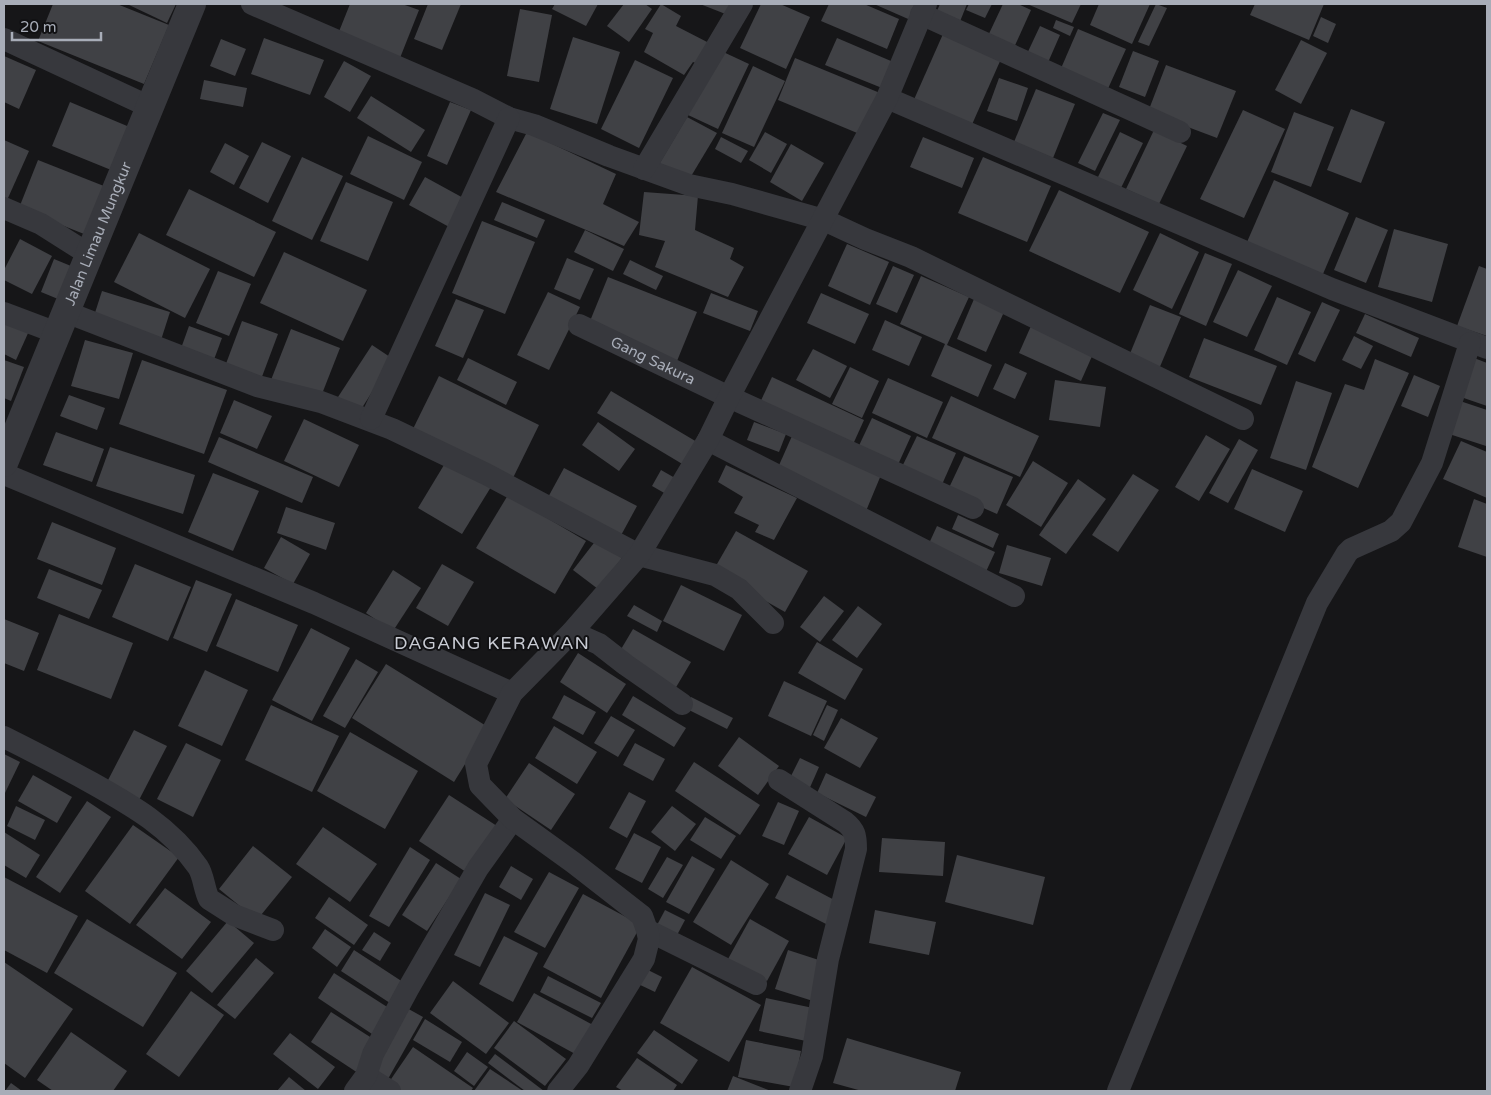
<svg xmlns="http://www.w3.org/2000/svg" width="1491" height="1095" font-family="'Varela Round',sans-serif">
	<style>
		.building { fill: #404145 }
		.lines { fill: none; stroke-linecap: round; stroke-linejoin: round }
		.minor { stroke: #37383d; stroke-width: 22 }
		.tertiary { stroke: #37383d; stroke-width: 28 }
		.labels { text-anchor: middle; dominant-baseline: central; stroke-width: 4; stroke-linejoin: round; paint-order: stroke }
		.street-label { font-size: 15px; fill: #a8adb8; stroke: #111113 }
		.quarter-label { font-size: 18px; letter-spacing: 1px; fill: #c9ccd4; stroke: #111113 }
	</style>
	<rect width="100%" height="100%" fill="#161618"/>
	<g class="building">
		<path d="M53 4H117L169 25 144 84 38 41Z"/>
		<path d="M127 4H176L167 23Z"/>
		<path d="M350 4H402L419 10 398 63 336 39Z"/>
		<path d="M428 4H461L442 50 414 39Z"/>
		<path d="M555 4H598L586 26 552 9Z"/>
		<path d="M624 4H645L652 9 629 42 607 26Z"/>
		<path d="M661 4 681 16 676 26 711 44 701 65 693 62 684 75 644 52 653 33 645 29Z"/>
		<path d="M700 4H733L728 15Z"/>
		<path d="M761 4H780L810 17 786 69 740 48Z"/>
		<path d="M829 4H864L899 19 887 49 821 21Z"/>
		<path d="M874 4H923L915 22Z"/>
		<path d="M940 4H967L959 24 936 13Z"/>
		<path d="M969 4H992L985 18 966 10Z"/>
		<path d="M1003 4H1018L1031 10 1012 52 986 40Z"/>
		<path d="M1027 4H1081L1072 23Z"/>
		<path d="M1099 4H1150L1132 44 1090 25Z"/>
		<path d="M1156 4 1167 8 1149 46 1138 42Z"/>
		<path d="M1255 4H1324L1309 40 1250 15Z"/>
		<path d="M520 9 552 15 539 82 507 76Z"/>
		<path d="M1321 17 1336 24 1328 43 1313 36Z"/>
		<path d="M1056 20 1074 27 1070 36 1053 28Z"/>
		<path d="M1040 26 1060 35 1046 67 1025 58Z"/>
		<path d="M1078 29 1126 49 1106 93 1059 73Z"/>
		<path d="M943 34 1001 59 970 129 912 104Z"/>
		<path d="M573 37 620 52 597 124 550 109Z"/>
		<path d="M264 38 324 60 310 95 251 74Z"/>
		<path d="M837 38 898 64 887 90 825 65Z"/>
		<path d="M221 39 246 49 235 76 210 66Z"/>
		<path d="M1301 40 1327 53 1301 104 1275 90Z"/>
		<path d="M719 50 749 64 718 129 688 115Z"/>
		<path d="M1133 51 1159 61 1145 97 1119 87Z"/>
		<path d="M4 56 36 70 19 109 4 102Z"/>
		<path d="M795 58 880 93 862 135 778 100Z"/>
		<path d="M635 60 673 78 639 148 601 129Z"/>
		<path d="M344 61 371 76 350 112 324 97Z"/>
		<path d="M1166 65 1236 91 1217 138 1148 112Z"/>
		<path d="M753 66 785 81 754 147 722 133Z"/>
		<path d="M999 78 1028 88 1017 121 987 111Z"/>
		<path d="M204 80 247 88 243 107 200 99Z"/>
		<path d="M1036 89 1075 104 1053 158 1014 142Z"/>
		<path d="M371 96 425 130 411 152 357 118Z"/>
		<path d="M70 102 139 131 121 174 52 146Z"/>
		<path d="M450 102 471 110 447 165 427 156Z"/>
		<path d="M1351 109 1385 122 1361 183 1327 170Z"/>
		<path d="M1243 110 1285 129 1244 218 1200 199Z"/>
		<path d="M1294 112 1334 127 1311 187 1271 172Z"/>
		<path d="M1103 113 1120 120 1095 171 1078 163Z"/>
		<path d="M687 117 717 133 687 183 658 166Z"/>
		<path d="M1154 130 1187 146 1159 204 1126 189Z"/>
		<path d="M527 132 616 174 603 204 639 222 624 246 496 192Z"/>
		<path d="M765 132 787 144 771 173 749 160Z"/>
		<path d="M1120 132 1143 143 1120 190 1097 179Z"/>
		<path d="M368 136 422 162 404 200 350 174Z"/>
		<path d="M721 137 748 151 741 163 715 149Z"/>
		<path d="M923 137 974 158 962 188 910 167Z"/>
		<path d="M4 140 29 151 4 207Z"/>
		<path d="M262 142 291 156 268 203 239 188Z"/>
		<path d="M225 143 249 156 234 185 210 172Z"/>
		<path d="M791 144 824 163 802 201 770 182Z"/>
		<path d="M302 157 343 176 312 240 272 221Z"/>
		<path d="M983 157 1051 186 1027 242 958 213Z"/>
		<path d="M38 160 114 190 94 238 19 208Z"/>
		<path d="M425 177 467 200 451 228 409 205Z"/>
		<path d="M1274 180 1349 213 1320 281 1244 249Z"/>
		<path d="M346 182 393 202 368 261 320 241Z"/>
		<path d="M189 189 276 232 254 277 166 235Z"/>
		<path d="M1059 190 1149 232 1120 293 1029 251Z"/>
		<path d="M644 192 698 196 695 230 734 248 730 259 744 267 728 297 655 267 665 241 639 235Z"/>
		<path d="M502 202 545 220 537 238 494 220Z"/>
		<path d="M1356 217 1388 230 1366 283 1334 270Z"/>
		<path d="M482 221 535 242 505 314 452 293Z"/>
		<path d="M1394 229 1448 244 1432 302 1378 287Z"/>
		<path d="M585 230 624 249 613 271 574 252Z"/>
		<path d="M139 233 210 269 185 318 114 282Z"/>
		<path d="M1160 233 1199 252 1172 309 1133 290Z"/>
		<path d="M20 239 52 256 32 294 4 280V270Z"/>
		<path d="M847 244 889 262 870 305 828 286Z"/>
		<path d="M284 252 367 290 343 341 260 303Z"/>
		<path d="M1205 253 1232 264 1206 326 1179 314Z"/>
		<path d="M567 258 594 269 580 300 554 289Z"/>
		<path d="M54 259 71 266 58 299 41 292Z"/>
		<path d="M630 260 663 276 656 290 623 274Z"/>
		<path d="M893 266 914 275 897 313 876 304Z"/>
		<path d="M1479 266 1487 269V336L1457 326Z"/>
		<path d="M1238 270 1272 286 1247 337 1213 322Z"/>
		<path d="M218 271 251 284 229 336 196 323Z"/>
		<path d="M921 276 969 297 947 345 992 365 978 397 931 376 945 344 900 324Z"/>
		<path d="M608 277 697 312 677 361 588 326Z"/>
		<path d="M102 291 170 312 161 340 93 319Z"/>
		<path d="M548 292 580 307 549 370 517 355Z"/>
		<path d="M711 293 758 311 750 331 703 313Z"/>
		<path d="M821 293 869 314 855 344 807 323Z"/>
		<path d="M1277 297 1311 312 1287 365 1254 350Z"/>
		<path d="M456 299 484 310 463 358 435 346Z"/>
		<path d="M974 299 1004 312 986 352 957 339Z"/>
		<path d="M1322 302 1340 310 1315 362 1298 354Z"/>
		<path d="M1150 305 1181 317 1159 369 1129 356Z"/>
		<path d="M1365 314 1419 338 1411 357 1356 333Z"/>
		<path d="M4 320 29 331 16 360 4 354Z"/>
		<path d="M885 320 922 337 909 366 872 350Z"/>
		<path d="M242 321 278 334 260 382 224 369Z"/>
		<path d="M189 326 222 338 212 365 179 354Z"/>
		<path d="M1031 326 1093 354 1081 381 1019 353Z"/>
		<path d="M291 329 340 348 320 399 271 380Z"/>
		<path d="M1354 336 1373 346 1361 369 1342 360Z"/>
		<path d="M1204 338 1277 366 1261 405 1189 377Z"/>
		<path d="M85 340 133 353 119 399 71 386Z"/>
		<path d="M372 345 393 359 360 411 338 397Z"/>
		<path d="M813 349 847 366 830 398 796 380Z"/>
		<path d="M1469 356 1487 363V406L1455 395Z"/>
		<path d="M468 358 517 382 506 405 457 380Z"/>
		<path d="M1375 359 1409 373 1358 488 1312 467 1345 384 1364 390Z"/>
		<path d="M4 360 24 367 11 401 4 398Z"/>
		<path d="M142 360 227 390 204 454 119 424Z"/>
		<path d="M1005 363 1027 373 1015 399 993 389Z"/>
		<path d="M850 367 879 381 862 418 832 404Z"/>
		<path d="M1414 375 1440 386 1428 417 1401 406Z"/>
		<path d="M439 376 539 425 511 482 411 433Z"/>
		<path d="M772 377 864 420 850 451 757 409Z"/>
		<path d="M888 378 943 402 927 438 872 413Z"/>
		<path d="M1055 380 1106 387 1100 427 1049 420Z"/>
		<path d="M1296 381 1332 393 1306 470 1270 458Z"/>
		<path d="M611 391 697 442 684 465 597 413Z"/>
		<path d="M69 395 105 408 97 430 60 416Z"/>
		<path d="M951 396 1039 436 1020 477 932 438Z"/>
		<path d="M1454 399 1487 410 1486 446 1443 432Z"/>
		<path d="M234 400 272 416 257 449 220 433Z"/>
		<path d="M872 418 911 436 896 469 856 452Z"/>
		<path d="M304 419 359 445 339 487 284 461Z"/>
		<path d="M598 422 635 449 619 471 582 445Z"/>
		<path d="M754 422 786 434 779 452 747 440Z"/>
		<path d="M56 432 104 449 92 482 43 465Z"/>
		<path d="M1206 435 1230 449 1199 501 1175 487Z"/>
		<path d="M792 436 881 475 866 511 776 472Z"/>
		<path d="M917 436 956 453 940 489 900 471Z"/>
		<path d="M219 437 313 477 302 503 208 462Z"/>
		<path d="M1239 439 1258 450 1228 503 1209 493Z"/>
		<path d="M1461 441 1487 452V498L1443 479Z"/>
		<path d="M110 447 195 475 183 514 96 486Z"/>
		<path d="M964 456 1013 477 997 514 947 492Z"/>
		<path d="M447 460 491 487 462 534 418 508Z"/>
		<path d="M1033 461 1068 483 1041 527 1006 505Z"/>
		<path d="M726 465 797 498 774 540 755 532 759 525 734 513 743 497 718 482Z"/>
		<path d="M564 468 637 506 619 539 546 501Z"/>
		<path d="M1252 469 1303 491 1285 532 1234 509Z"/>
		<path d="M661 470 682 482 673 498 652 486Z"/>
		<path d="M213 473 259 491 233 551 188 532Z"/>
		<path d="M1133 474 1159 490 1118 552 1092 535Z"/>
		<path d="M1078 479 1106 499 1066 554 1039 535Z"/>
		<path d="M508 495 586 541 555 594 476 548Z"/>
		<path d="M1474 499 1487 504V557L1458 547Z"/>
		<path d="M286 507 335 523 326 550 277 533Z"/>
		<path d="M958 515 999 534 993 548 952 529Z"/>
		<path d="M52 522 116 548 102 585 37 559Z"/>
		<path d="M937 526 995 552 984 576 926 550Z"/>
		<path d="M736 531 808 571 785 612 713 571Z"/>
		<path d="M281 537 310 554 293 584 264 568Z"/>
		<path d="M597 539 622 558 598 589 573 570Z"/>
		<path d="M1007 545 1051 558 1042 586 999 573Z"/>
		<path d="M135 564 191 587 168 641 112 617Z"/>
		<path d="M442 564 474 582 448 626 416 608Z"/>
		<path d="M49 569 102 590 89 619 37 598Z"/>
		<path d="M393 570 421 588 393 631 366 613Z"/>
		<path d="M196 580 232 594 207 652 173 638Z"/>
		<path d="M681 585 742 615 724 651 663 621Z"/>
		<path d="M824 596 844 611 820 642 800 627Z"/>
		<path d="M236 599 298 625 278 672 216 646Z"/>
		<path d="M634 605 662 621 657 632 627 616Z"/>
		<path d="M858 606 882 624 857 658 832 640Z"/>
		<path d="M59 614 133 643 111 699 37 670Z"/>
		<path d="M4 619 39 633 24 671 4 663Z"/>
		<path d="M311 628 350 648 312 721 272 700Z"/>
		<path d="M633 629 691 662 675 689 617 656Z"/>
		<path d="M817 642 863 669 845 700 798 673Z"/>
		<path d="M578 653 626 684 607 713 560 682Z"/>
		<path d="M356 659 378 672 345 728 323 716Z"/>
		<path d="M386 664 488 727 454 782 352 718Z"/>
		<path d="M205 670 248 690 222 746 178 726Z"/>
		<path d="M784 681 827 701 811 736 768 716Z"/>
		<path d="M564 695 596 712 583 735 552 718Z"/>
		<path d="M633 696 686 728 674 747 622 715Z"/>
		<path d="M691 697 733 718 727 729 685 708Z"/>
		<path d="M271 705 339 736 312 792 245 760Z"/>
		<path d="M827 705 838 710 824 741 813 735Z"/>
		<path d="M611 716 635 730 618 757 594 743Z"/>
		<path d="M841 718 878 738 860 768 824 748Z"/>
		<path d="M554 726 597 752 577 784 535 758Z"/>
		<path d="M134 730 167 746 139 800 106 784Z"/>
		<path d="M350 732 418 771 385 829 317 791Z"/>
		<path d="M739 737 779 766 758 795 718 766Z"/>
		<path d="M186 743 221 760 193 817 157 799Z"/>
		<path d="M635 743 665 759 653 781 623 765Z"/>
		<path d="M4 754 20 762 4 795Z"/>
		<path d="M800 758 819 767 808 792 788 782Z"/>
		<path d="M694 762 760 805 740 835 675 791Z"/>
		<path d="M529 763 575 794 551 830 505 799Z"/>
		<path d="M826 773 876 797 866 817 817 793Z"/>
		<path d="M33 775 72 797 57 823 18 801Z"/>
		<path d="M629 792 646 801 627 838 609 828Z"/>
		<path d="M449 795 497 826 466 872 419 841Z"/>
		<path d="M87 801 111 817 60 893 36 877Z"/>
		<path d="M778 802 799 811 784 845 762 836Z"/>
		<path d="M16 806 45 820 35 840 7 826Z"/>
		<path d="M672 806 696 824 675 851 651 832Z"/>
		<path d="M705 817 736 836 721 859 690 840Z"/>
		<path d="M809 817 847 838 827 875 788 854Z"/>
		<path d="M133 825 179 857 130 924 85 891Z"/>
		<path d="M323 827 377 864 350 902 296 864Z"/>
		<path d="M4 832 40 855 26 878 4 865Z"/>
		<path d="M634 833 661 847 642 883 615 869Z"/>
		<path d="M882 838 945 842 943 876 879 872Z"/>
		<path d="M253 846 292 877 257 920 219 889Z"/>
		<path d="M410 847 430 860 389 927 369 916Z"/>
		<path d="M957 855 1045 877 1033 925 945 902Z"/>
		<path d="M692 856 715 869 689 914 666 902Z"/>
		<path d="M667 857 683 865 663 898 648 889Z"/>
		<path d="M731 860 769 884 731 945 693 922Z"/>
		<path d="M436 863 461 879 427 931 402 915Z"/>
		<path d="M511 866 533 879 521 900 499 887Z"/>
		<path d="M549 872 579 888 545 948 514 932Z"/>
		<path d="M787 875 840 903 828 925 775 898Z"/>
		<path d="M4 877 78 916 47 973 4 950Z"/>
		<path d="M165 888 211 922 182 959 136 925Z"/>
		<path d="M485 893 510 905 480 967 454 955Z"/>
		<path d="M583 894 641 925 601 998 543 967Z"/>
		<path d="M329 897 368 925 354 945 315 918Z"/>
		<path d="M665 910 685 920 676 937 656 927Z"/>
		<path d="M875 910 936 922 929 955 869 943Z"/>
		<path d="M87 919 177 973 143 1027 54 973Z"/>
		<path d="M750 919 789 941 767 981 728 959Z"/>
		<path d="M228 921 254 943 212 993 186 971Z"/>
		<path d="M325 929 351 947 337 967 312 948Z"/>
		<path d="M374 932 391 943 380 961 362 950Z"/>
		<path d="M504 936 538 953 513 1002 479 984Z"/>
		<path d="M354 950 406 984 393 1005 341 971Z"/>
		<path d="M788 950 825 962 813 1001 775 989Z"/>
		<path d="M256 958 274 973 235 1019 217 1005Z"/>
		<path d="M4 962 73 1009 25 1078 4 1063Z"/>
		<path d="M642 967 662 977 655 992 634 982Z"/>
		<path d="M692 967 761 1005 729 1062 660 1023Z"/>
		<path d="M334 973 395 1012 378 1038 318 998Z"/>
		<path d="M548 976 601 1003 592 1018 540 992Z"/>
		<path d="M453 981 509 1023 486 1054 430 1013Z"/>
		<path d="M191 991 224 1015 179 1077 146 1054Z"/>
		<path d="M534 993 593 1025 577 1055 517 1022Z"/>
		<path d="M766 998 813 1008 806 1041 759 1031Z"/>
		<path d="M405 1007 423 1017 388 1079 369 1069Z"/>
		<path d="M331 1012 378 1042 358 1073 311 1042Z"/>
		<path d="M425 1019 462 1042 450 1062 413 1040Z"/>
		<path d="M514 1021 566 1059 545 1086 494 1048Z"/>
		<path d="M654 1030 698 1060 682 1084 637 1053Z"/>
		<path d="M71 1032 127 1071 113 1091H53L37 1080Z"/>
		<path d="M290 1033 335 1067 318 1089 273 1054Z"/>
		<path d="M847 1038 961 1072 955 1091H862L833 1083Z"/>
		<path d="M746 1040 801 1051 794 1087 738 1077Z"/>
		<path d="M413 1047 473 1088 471 1091H396L387 1085Z"/>
		<path d="M467 1052 488 1067 474 1086 454 1071Z"/>
		<path d="M495 1054 544 1091H525L488 1063Z"/>
		<path d="M637 1058 677 1085 673 1091H623L616 1087Z"/>
		<path d="M490 1069 523 1091H474Z"/>
		<path d="M733 1076 771 1091H727Z"/>
		<path d="M289 1077 306 1091H277Z"/>
		<path d="M11 1083 22 1091H5Z"/>
	</g>
	<g class="lines">
		<g class="minor">
			<path d="M252 4 472 99 509 118 534 125 609 156 689 185 732 194 824 220 865 239 911 257 1243 419"/>
			<path d="M921 14 1180 132"/>
			<path d="M4 39 150 107"/>
			<path d="M887 98 1332 289 1487 348"/>
			<path d="M644 169 742 4"/>
			<path d="M4 208 41 224 90 255"/>
			<path d="M66 312 257 386 321 402 392 429 486 474 639 555 715 575 739 589 773 623"/>
			<path d="M4 313 57 333"/>
			<path id="s1" d="M579 325 729 397 973 508"/>
			<path d="M371 419 509 118"/>
			<path d="M708 440 1014 596"/>
			<path d="M4 474 314 603 512 693"/>
			<path d="M572 632 599 644 626 665 682 704"/>
			<path d="M4 737C34 752 63 767 92 783 133 806 170 827 198 867 204 876 204 890 209 899L234 915 273 930"/>
			<path d="M779 780 845 822C855 830 856 836 856 849L828 959 812 1056 800 1091"/>
			<path d="M647 930 756 984"/>
			<path d="M366 1076 390 1091"/>
			<path d="M355 1091 366 1076 373 1054 408 989 478 868 513 819"/>
			<path d="M558 1091 578 1066 644 959 649 939 647 930 642 916 574 863 513 819 480 785 476 764 512 693 572 632 639 555 708 440 729 397 887 98 926 4"/>
			<path d="M1118 1091 1317 603 1347 553 1351 549 1391 531 1401 522 1432 463 1470 343"/>
		</g>
		<path class="tertiary" id="s2" d="M4 463 192 4"/>
	</g>
	<g class="labels">
		<g class="street-label">
			<text stroke="none"><textPath href="#s2" startOffset="248">Jalan Limau Mungkur</textPath></text>
			<text stroke="none"><textPath href="#s1" startOffset="82">Gang Sakura</textPath></text>
		</g>
		<g class="quarter-label">
			<text x="492" y="643">DAGANG KERAWAN</text>
		</g>
	</g>
	<rect width="1491" height="1095" fill="none" stroke="#a8adb8" stroke-width="10"/>
	<path d="M12 32v8h89v-8" fill="none" stroke="#a8adb8" stroke-width="2.5"/>
	<text x="20" y="32" font-size="15" fill="#a8adb8" stroke="#111113" stroke-width="4" paint-order="stroke">20 m</text>
</svg>
